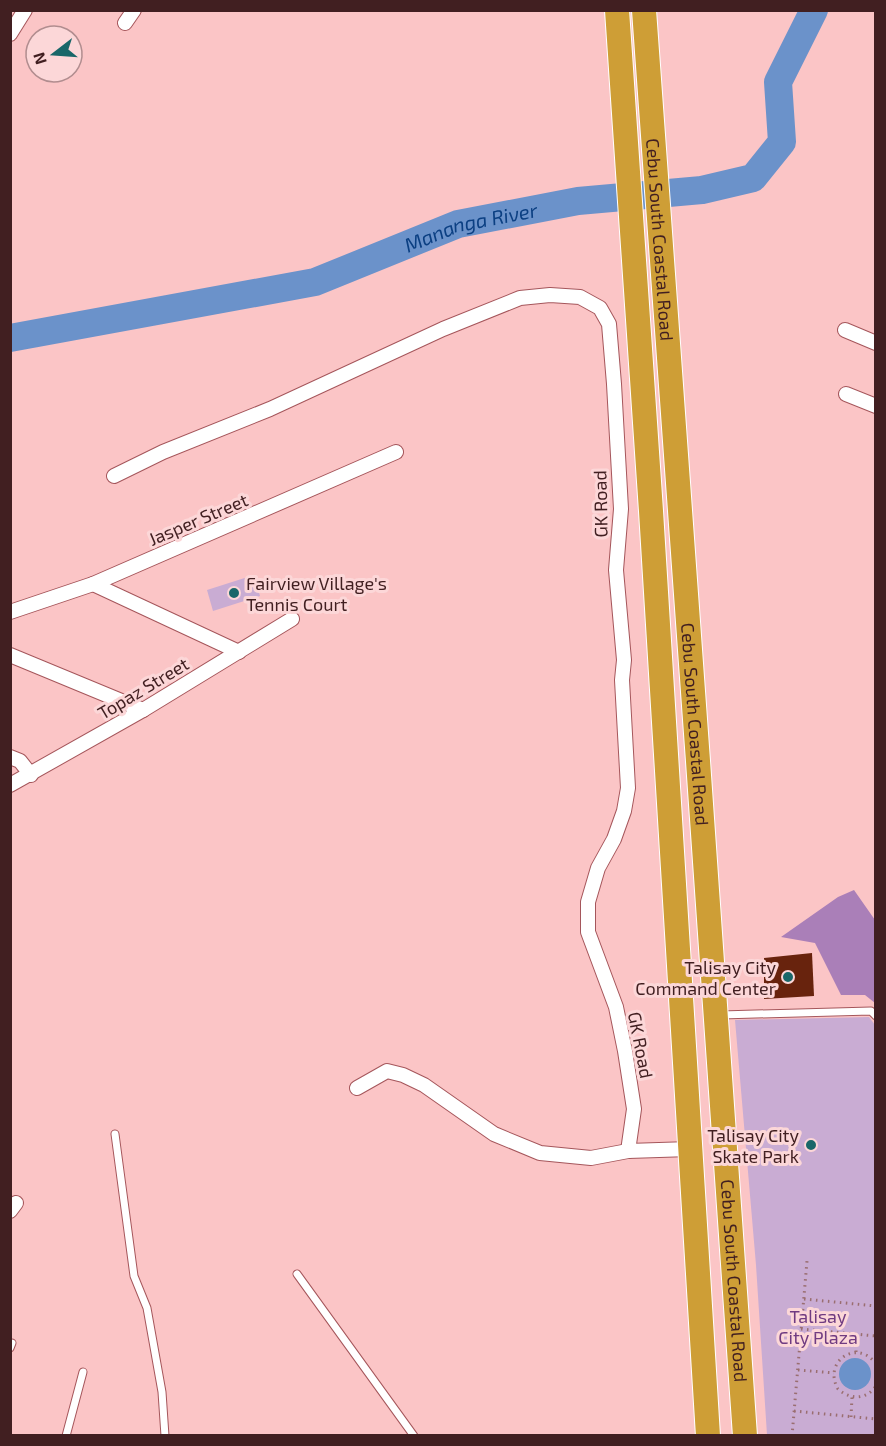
<svg xmlns="http://www.w3.org/2000/svg" width="886" height="1446" font-family="'Exo 2',sans-serif">
	<style>
		.green { fill: #c9acd3 }
		.forest { fill: #aa7fb8 }
		.water { fill: #6b92ca }
		.lines { fill: none; stroke-linecap: round; stroke-linejoin: round }
		.river { stroke: #6b92ca; stroke-width: 28 }
		.building { fill: #68230d }
		.service-casing { stroke: #a5565b; stroke-width: 9 }
		.minor-casing { stroke: #a5565b; stroke-width: 16 }
		.trunk-casing { stroke: #fff; stroke-width: 26 }
		.path { stroke: #9a6e70; stroke-width: 3; stroke-dasharray: 1.5 4.5; stroke-linecap: butt }
		.service { stroke: #fff; stroke-width: 7 }
		.minor { stroke: #fff; stroke-width: 14 }
		.trunk { stroke: #ce9e36; stroke-width: 24 }
		.poi-dot { fill: #196769; stroke: #fcd7d8; stroke-width: 2 }
		.labels { text-anchor: middle; dominant-baseline: central; stroke-width: 6; stroke-linejoin: round; paint-order: stroke }
		.street-label { font-size: 18px; fill: #411f21; stroke: #fcd7d8 }
		.poi-label { font-size: 18px; fill: #411f21; stroke: #fcd7d8; text-anchor: end }
		.park-label { font-size: 18px; fill: #703b81; stroke: #fcd7d8 }
		.water-label { font-size: 20px; font-style: italic; fill: #0b3f82; stroke: #fcd7d8 }
	</style>
	<rect width="100%" height="100%" fill="#fbc5c6"/>
	<g class="green">
		<path d="M254 575 260 596 213 611 207 590Z"/>
		<path d="M869 1017 875 1025V1435H767L756 1265 735 1020Z"/>
	</g>
	<path class="forest" d="M854 890 875 920V1003L865 995H841L815 943 781 937 838 897Z"/>
	<circle class="water" cx="855" cy="1374" r="16"/>
	<g class="lines">
		<path class="river" id="s1" d="M10 338 315 282 458 224 578 201 702 190 753 178 782 142 778 82 814 10"/>
	</g>
	<path class="building" d="M812 953 814 996 764 999V958Z"/>
	<g class="lines">
		<defs>
			<g id="service">
				<path d="M721 1015 871 1011 876 1016"/>
				<path d="M115 1134 134 1276 147 1308 162 1392 165 1436"/>
				<path d="M297 1274 414 1436"/>
				<path d="M10 1348 12 1343"/>
				<path d="M66 1436 83 1372"/>
			</g>
			<g id="minor">
				<path d="M125 23 134 10"/>
				<path d="M10 34 25 10"/>
				<path d="M845 330 876 343"/>
				<path d="M846 394 876 406"/>
				<path d="M114 476 163 452 270 409 443 329 520 298 550 295 580 297 600 308 609 324 614 384 621 509 616 570 624 660 622 680 628 788 624 811 614 839 598 868 588 902V932L616 1007 625 1051 634 1109 628 1151 690 1149"/>
				<path d="M93 584 239 652"/>
				<path d="M10 612 93 584 396 452"/>
				<path d="M10 655 143 710"/>
				<path d="M10 757 20 761 31 775"/>
				<path d="M10 785 143 710 292 619"/>
				<path d="M357 1088 387 1071 403 1075 424 1085 494 1134 540 1153 591 1158 628 1151"/>
				<path d="M10 1211 16 1203"/>
			</g>
			<g id="trunk">
				<path d="M617 10 651 511 708 1436"/>
				<path id="s2" d="M644 10C677 486 714 960 745 1436"/>
			</g>
		</defs>
		<use href="#service" class="service-casing"/>
		<use href="#minor" class="minor-casing"/>
		<use href="#trunk" class="trunk-casing"/>
		<g class="path">
			<path d="M804 1299 876 1306"/>
			<path d="M801 1329 876 1336"/>
			<path d="M856 1352 857 1334"/>
			<path d="M876 1364C858 1338 822 1361 838 1389 851 1400 866 1400 876 1386"/>
			<path d="M798 1370 834 1373"/>
			<path d="M794 1411 876 1419"/>
			<path d="M851 1417 852 1397"/>
			<path d="M792 1436 807 1261"/>
		</g>
		<use href="#service" class="service"/>
		<use href="#minor" class="minor"/>
		<use href="#trunk" class="trunk"/>
	</g>
	<g class="poi-dot">
		<circle cx="234" cy="593" r="6"/>
		<circle cx="788" cy="977" r="6"/>
		<circle cx="811" cy="1145" r="6"/>
	</g>
	<g class="labels">
		<g class="street-label">
			<text stroke="none"><textPath href="#s2" startOffset="230">Cebu South Coastal Road</textPath></text>
			<text transform="translate(600 504) rotate(-91)">GK Road</text>
			<text transform="translate(198 519) rotate(-23)">Jasper Street</text>
			<text transform="translate(143 688) rotate(-31)">Topaz Street</text>
			<text stroke="none"><textPath href="#s2" startOffset="716">Cebu South Coastal Road</textPath></text>
			<text transform="translate(641 1045) rotate(79)">GK Road</text>
			<text stroke="none"><textPath href="#s2" startOffset="1274">Cebu South Coastal Road</textPath></text>
		</g>
		<g class="poi-label">
			<text x="246" y="583" text-anchor="start">Fairview Village's<tspan x="246" dy="21">Tennis Court</tspan></text>
			<text x="776" y="967">Talisay City<tspan x="776" dy="21">Command Center</tspan></text>
			<text x="799" y="1135">Talisay City<tspan x="799" dy="21">Skate Park</tspan></text>
		</g>
		<g class="park-label">
			<text x="818" y="1316">Talisay<tspan x="818" dy="21">City Plaza</tspan></text>
		</g>
		<g class="water-label">
			<text stroke="none"><textPath href="#s1" startOffset="476">Mananga River</textPath></text>
		</g>
	</g>
	<rect width="886" height="1446" fill="none" stroke="#411f21" stroke-width="24"/>
	<g transform="translate(54 54) rotate(253)"><circle r="28" fill="#fcd7d8" stroke="#b18d8f" stroke-width="1.5"/>
	<path d="M0-4.5L10 22L0 15L-10 22Z" fill="#196769"/>
	<text y="-9" font-size="16" font-weight="bold" text-anchor="middle" fill="#411f21">N</text>
	</g>
</svg>
